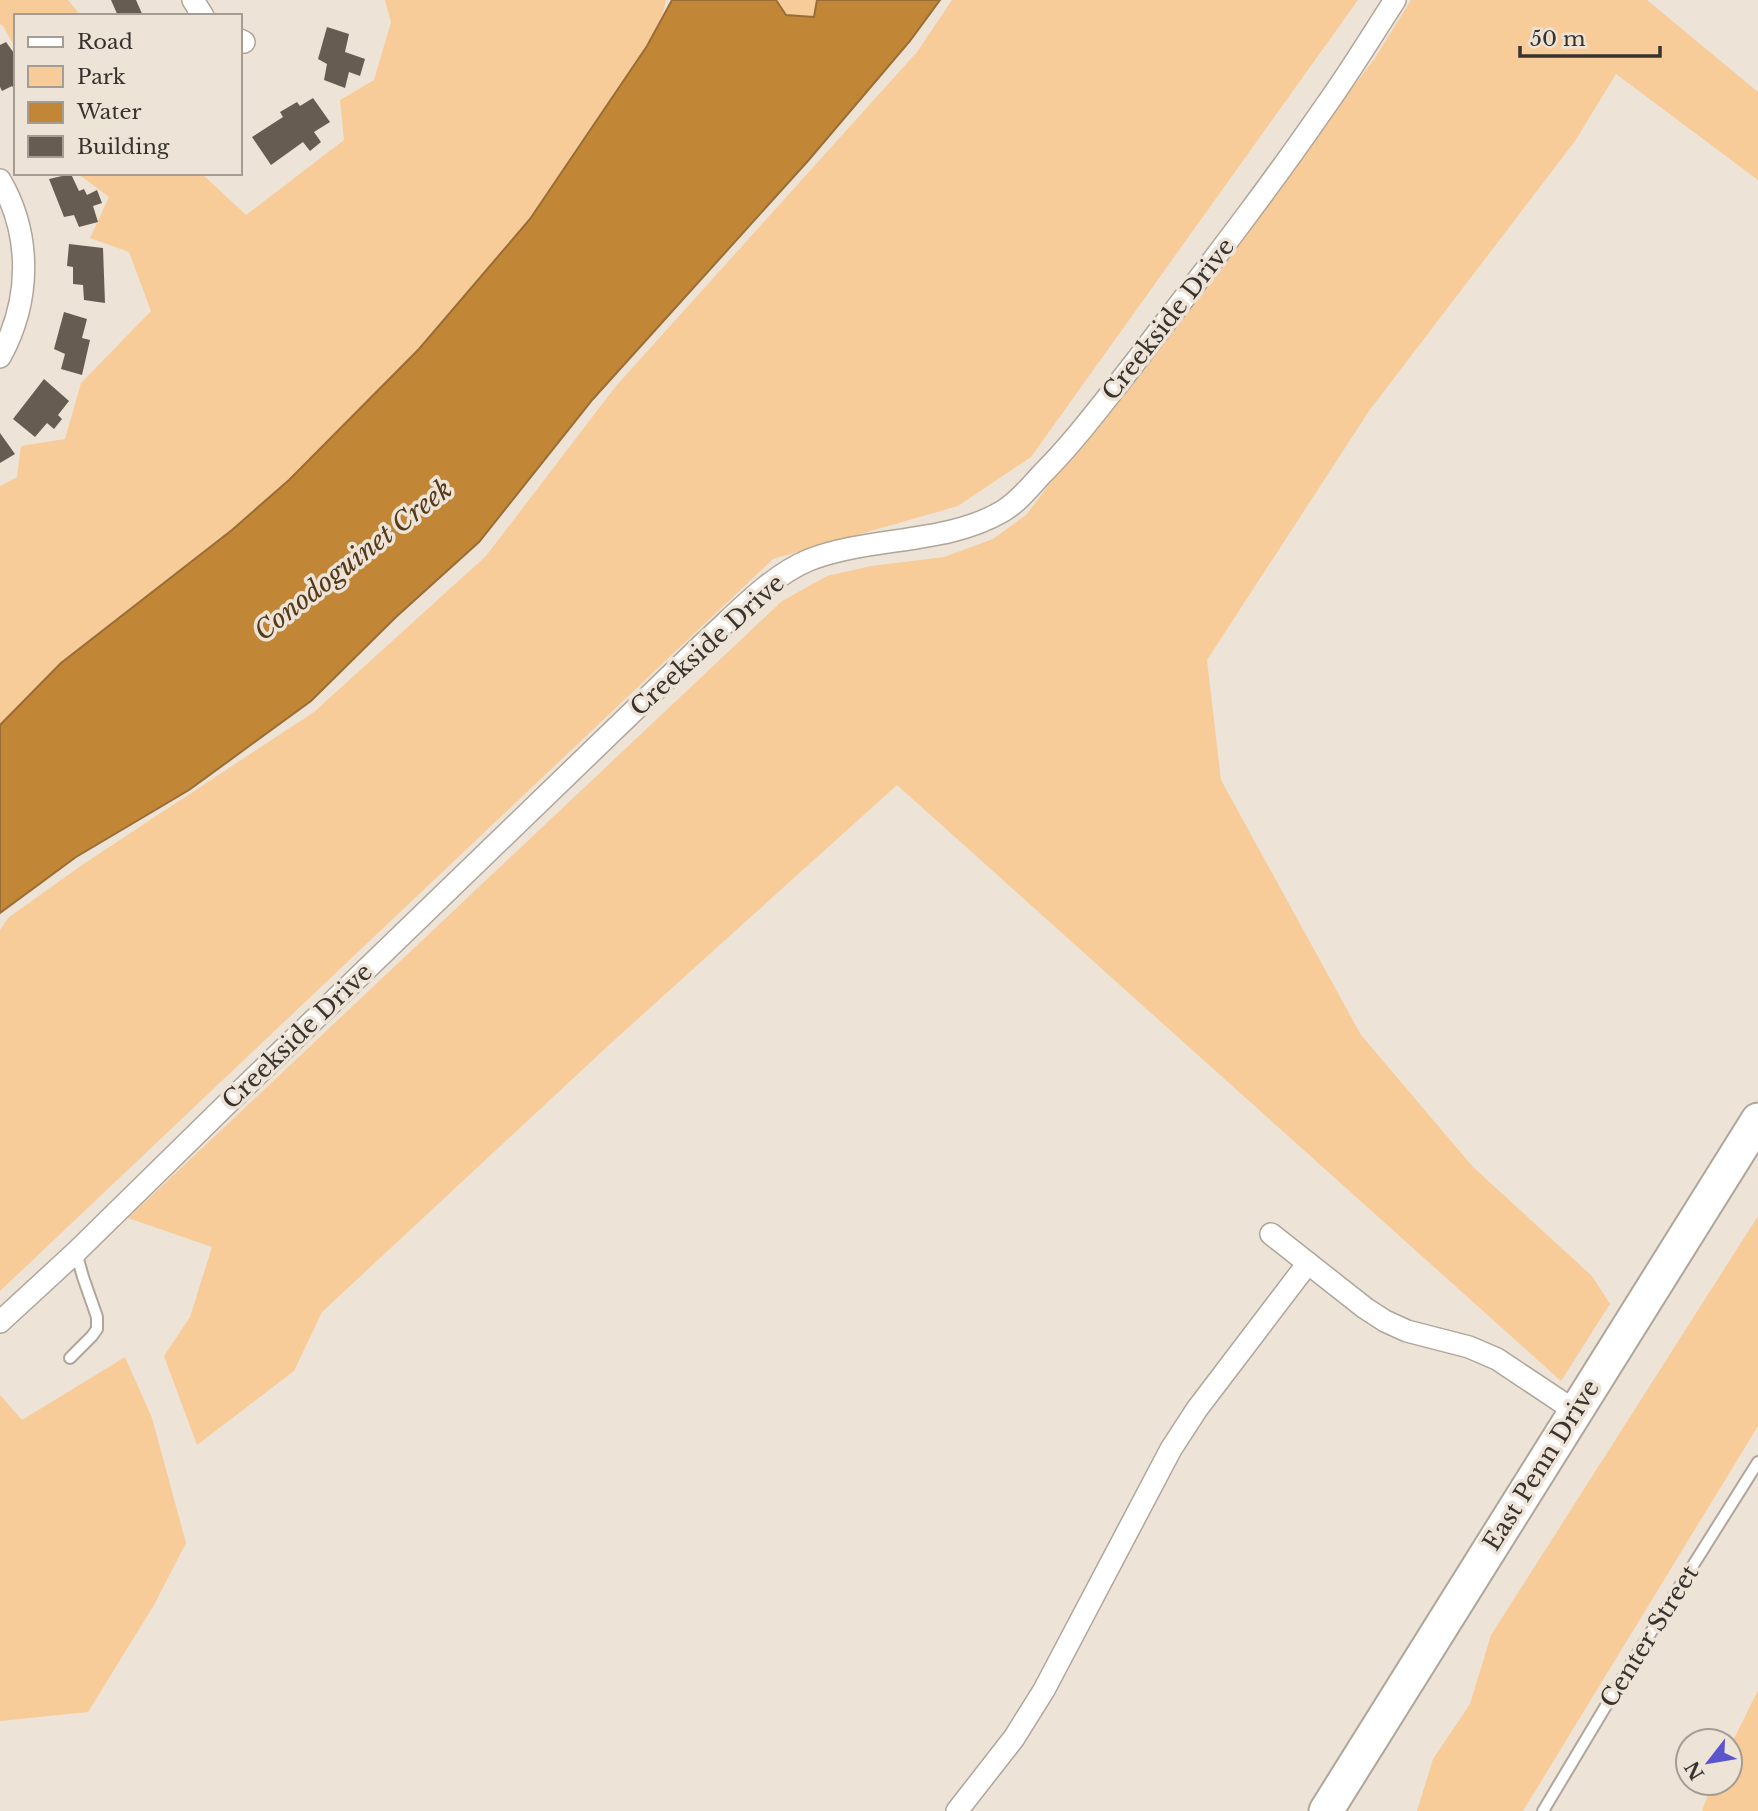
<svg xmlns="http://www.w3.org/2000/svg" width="1758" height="1811" font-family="'Libre Baskerville',serif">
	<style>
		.green { fill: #f7cc99 }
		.water { fill: #c28637; stroke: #996d35; stroke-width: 2 }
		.building { fill: #665c52 }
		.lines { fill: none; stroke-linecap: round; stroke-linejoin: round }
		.lane-casing { stroke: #afa599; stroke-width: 14 }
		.street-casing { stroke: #afa599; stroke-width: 24 }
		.primary-casing { stroke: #afa599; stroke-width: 37 }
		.lane { stroke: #fff; stroke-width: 10 }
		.street { stroke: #fff; stroke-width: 21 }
		.primary { stroke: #fff; stroke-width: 33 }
		.labels { text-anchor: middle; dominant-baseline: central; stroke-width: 7; stroke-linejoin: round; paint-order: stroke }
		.street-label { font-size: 24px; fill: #38332f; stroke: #eee3d7 }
		.water-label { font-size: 26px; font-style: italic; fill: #543a19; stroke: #eee3d7 }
	</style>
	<rect width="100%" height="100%" fill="#eee3d7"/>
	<g class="green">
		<path d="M0 0H68L81 16H16V49L3 26 0 24Z"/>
		<path d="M385 0H666L663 13 647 46 530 219 419 349 289 480 232 530 61 663 0 725V486L17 477 21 446 65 439 81 383 151 311 129 252 90 238 109 197 77 173H201L246 215 344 140 340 100 374 80 391 22Z"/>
		<path d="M776 0H817L814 17 786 15Z"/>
		<path d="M952 0H1358L1031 457 958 506 773 559 0 1291V930L8 918 82 865 314 712 486 556 616 386 917 52Z"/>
		<path d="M1411 0H1647L1758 92V180L1616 74 1575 141 1369 411 1207 660 1221 780 1361 1035 1473 1167 1592 1276 1610 1304 1561 1381 897 785 610 1044 322 1312 294 1371 197 1445 164 1356 190 1317 212 1247 128 1218 782 601 827 576 871 566 944 557 993 539 1026 515 1375 58Z"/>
		<path d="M1758 1216V1426L1523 1811H1417L1433 1759 1470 1704 1491 1635Z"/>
		<path d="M125 1357 152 1418 186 1543 154 1605 88 1712 0 1721V1395L22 1420Z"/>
		<path d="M1758 1690V1811H1702L1712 1783H1730V1747Z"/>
	</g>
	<path class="water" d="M672 0H776L786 15 814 17 817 0H940L910 41 807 162 593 399 479 542 396 617 311 701 189 790 76 857 0 913V725L61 663 232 530 289 480 419 349 530 219 647 46Z"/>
	<g class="building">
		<path d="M111 0H136L143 16H118Z"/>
		<path d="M327 27 349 34 345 52 365 59 360 76 349 72 345 88 324 80 327 64 318 59Z"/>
		<path d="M6 42 16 56V92L12 86 2 91 0 87V45Z"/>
		<path d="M313 98 330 122 314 132 321 142 310 151 303 142 271 165 252 137 283 117 280 112 297 102 300 106Z"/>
		<path d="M71 174 79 191 84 189 87 195 97 190 102 203 93 206 98 222 79 227 74 215 64 217 49 179Z"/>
		<path d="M69 244 103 248 105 303 84 300 83 285 73 284V267L67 266Z"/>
		<path d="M64 312 87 319 82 338 90 340 82 375 61 369 65 354 54 349Z"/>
		<path d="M44 379 69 401 58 415 62 419 54 429 47 423 35 437 13 419Z"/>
		<path d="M0 433 15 454 0 463Z"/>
	</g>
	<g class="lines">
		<defs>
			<g id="lane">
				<path d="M70 1358 92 1336 97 1329V1317L83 1277 76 1252"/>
				<path d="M1543 1811 1631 1664 1758 1462"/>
			</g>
			<g id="street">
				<path d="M193 0 203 16"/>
				<path d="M240 40 244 42"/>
				<path d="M0 180C32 235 31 301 0 357"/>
				<path d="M1271 1234 1365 1308 1385 1321 1407 1331 1469 1347 1497 1359 1575 1411"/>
				<path d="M0 1322 76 1252 230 1101 705 642C736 614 770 576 809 560 870 536 946 545 1003 511 1018 502 1029 488 1041 475 1075 441 1103 403 1133 365 1197 281 1262 198 1322 111 1348 75 1371 37 1395 0"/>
				<path d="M957 1811 1014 1738 1044 1690 1171 1449 1197 1409 1308 1263"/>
			</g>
			<path id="primary" d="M1326 1811 1758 1120"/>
		</defs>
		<use href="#lane" class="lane-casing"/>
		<use href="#street" class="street-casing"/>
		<use href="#primary" class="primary-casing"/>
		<use href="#lane" class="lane"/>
		<use href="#street" class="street"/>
		<use href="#primary" class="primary"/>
	</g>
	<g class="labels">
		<g class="street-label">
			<text transform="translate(1168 319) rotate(-52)">Creekside Drive</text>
			<text transform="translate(707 645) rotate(-42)">Creekside Drive</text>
			<text transform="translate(297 1036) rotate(-44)">Creekside Drive</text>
			<text transform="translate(1541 1465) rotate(-58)">East Penn Drive</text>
			<text transform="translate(1649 1636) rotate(-58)">Center Street</text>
		</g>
		<g class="water-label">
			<text transform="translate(353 560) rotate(-38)">Conodoguinet Creek</text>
		</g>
	</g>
	<rect x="14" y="14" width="228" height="161" fill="#eee3d7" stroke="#a59d94" stroke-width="2"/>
	<rect x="28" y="37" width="35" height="10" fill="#ffffff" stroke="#a59d94" stroke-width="2"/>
	<text x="77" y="49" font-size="21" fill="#38332f">Road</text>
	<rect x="28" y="66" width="35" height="21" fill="#f7cc99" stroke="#a59d94" stroke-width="2"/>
	<text x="77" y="84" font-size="21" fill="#38332f">Park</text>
	<rect x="28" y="102" width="35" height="21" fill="#c28637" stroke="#a59d94" stroke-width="2"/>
	<text x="77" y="119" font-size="21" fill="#38332f">Water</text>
	<rect x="28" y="136" width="35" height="21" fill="#665c52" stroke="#a59d94" stroke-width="2"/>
	<text x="77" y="154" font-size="21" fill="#38332f">Building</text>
	<g transform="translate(1709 1762) rotate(239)"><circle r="33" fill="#eee3d7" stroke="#a59d94" stroke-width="2"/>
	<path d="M0-5L12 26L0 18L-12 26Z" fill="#5b55cd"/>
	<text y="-10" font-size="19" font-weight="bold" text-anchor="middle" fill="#38332f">N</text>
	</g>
	<path d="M1520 46v10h140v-10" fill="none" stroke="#38332f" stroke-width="3.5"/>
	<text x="1530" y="46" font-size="21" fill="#38332f" stroke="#eee3d7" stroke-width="5" paint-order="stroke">50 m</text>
</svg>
